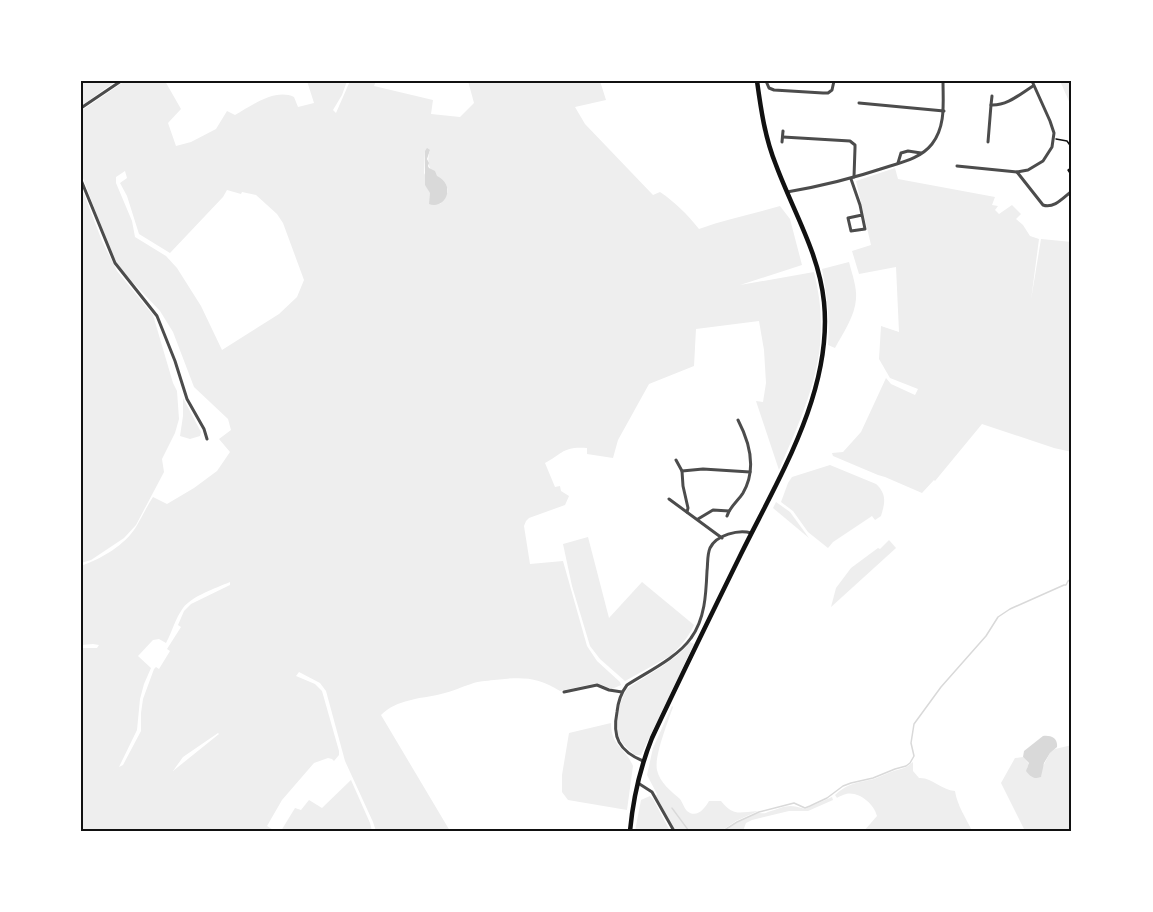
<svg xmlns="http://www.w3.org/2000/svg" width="1153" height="912" font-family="'Work Sans',sans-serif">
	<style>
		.green { fill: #eee; fill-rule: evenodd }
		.water { fill: #d9d9d9 }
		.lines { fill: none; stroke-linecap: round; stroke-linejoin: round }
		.stream { stroke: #d9d9d9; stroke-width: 1.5 }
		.path { stroke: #111; stroke-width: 1.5 }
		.minor { stroke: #4c4c4c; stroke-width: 3 }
		.secondary { stroke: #111; stroke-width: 4.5 }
		.neatline { fill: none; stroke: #111; stroke-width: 2 }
	</style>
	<rect width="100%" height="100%" fill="#fff"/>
	<g class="green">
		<path d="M81 81H116L81 106Z"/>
		<path d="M125 81H165L181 109 168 123 176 146 191 142 216 129 227 111 235 115C251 106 275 88 294 97L298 107 314 103 307 81H347L342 95 333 110 336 113 350 81H376L374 86 433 100 431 114 460 117 474 103 468 81H600L606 100 575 107 585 124 653 195 660 192C675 202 687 214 699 229 726 219 753 214 780 206L790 219 802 265 740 285 814 272C818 289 821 306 821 323 822 375 799 423 779 470L756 401 763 402 766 383 764 350 759 321 696 329 694 366 649 384 618 440 613 458 587 454V448C563 446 562 454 545 463L555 487 560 486 561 491 569 496 565 505 529 518 526 521 524 526 530 564 563 561 587 646 597 661 620 682 621 685 612 689 597 683 560 691C537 676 520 677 494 680 486 681 478 681 471 684 461 687 451 692 441 694 420 699 397 699 381 715L450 831H376L373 822 345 761 326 691 320 683 299 672 296 676 315 684 322 691 339 751V755L334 761 332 759 328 758 314 763 282 800 267 826 275 831H81V648H97L99 645 93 644 81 645V566C101 559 125 545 136 527 142 517 147 506 153 497L167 504 194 488 217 471 230 452 219 439 231 430 228 419 194 387 173 332 160 311 124 273 117 264 111 252 81 173V111ZM430 150C424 170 435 174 448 189V192L440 204 424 173 425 151ZM125 171 127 178 120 183 127 196 139 234 170 253 223 197 227 190 241 194 242 192 256 195 277 214 283 223 304 280 297 297 279 314 222 350 201 306 177 268 166 256 135 237 132 221 116 183V177ZM230 582V585L191 604 184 611 178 625 181 627 167 649 170 651 159 669 156 667 154 669 143 699 141 713V731L123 765 119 767 137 730 140 699 144 684 151 668 138 656 153 640 159 639 166 643C172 632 175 619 183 608 192 596 216 588 230 582ZM218 733 219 734 173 771 183 757Z"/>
		<path d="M1060 81H1072V108Z"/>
		<path d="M895 168 898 179 995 197 992 205 998 206 995 210 999 214 1012 205 1021 214 1016 219 1023 225 1030 236 1039 239 1031 300 1041 239 1072 242V452L1054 448 982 424 935 481 934 480 922 493 885 477 878 475 833 456 832 453 843 452 861 432 886 378 891 384 915 395 918 389 890 378 879 359 881 326 899 332 896 267 859 274 852 251 871 245 856 181Z"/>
		<path d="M81 186 102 241 117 271 153 315 173 383 177 391 179 419 175 433 162 459 164 472 136 525 124 538 91 560 81 563Z"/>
		<path d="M849 262C852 274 857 287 856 299 855 316 843 333 835 348L828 345C830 319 827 295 822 269Z"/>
		<path d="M183 398 201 432 200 436 190 439 180 436 183 416Z"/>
		<path d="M830 465 876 484C887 494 885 503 881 516L875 520 872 516 833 542 828 548 808 532 793 511 781 502 788 483 792 477Z"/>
		<path d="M776 502 790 512 809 538 773 508Z"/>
		<path d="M588 537 609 618 642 582 694 625C688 638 680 647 670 656L625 681 600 659 590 646 572 586 563 544Z"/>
		<path d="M889 540 896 548 831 607 836 588 851 568 878 548 880 549Z"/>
		<path d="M690 642 694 644 641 755H635C629 750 622 744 619 737 613 725 620 700 627 689 646 675 676 661 690 642Z"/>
		<path d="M672 706 673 707C668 722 654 756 657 770 660 783 671 791 680 799 683 803 684 808 687 811 697 819 705 808 709 801H721C734 817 739 812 758 811L736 821 721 831H690L672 807V808L689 831H675L656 796 657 794 647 775 653 748Z"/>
		<path d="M611 723C611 747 626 748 633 766L627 810 568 800 562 792V775L569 733Z"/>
		<path d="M1072 745V831H1025L1001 783 1015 758 1023 757 1029 764 1027 768 1037 778 1041 777 1042 768 1050 753 1055 749Z"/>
		<path d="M913 762V771L919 778C932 777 941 790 955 791 957 805 966 818 972 831H864L877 816C874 804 859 791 846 794 845 794 838 797 837 798L835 795C848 783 857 783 874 779 880 777 885 774 891 772 901 768 904 770 913 762Z"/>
		<path d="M351 780 370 823 372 831H281L295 808 301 810 309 800 322 808Z"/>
		<path d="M650 796 653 799 670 831H635L641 800Z"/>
		<path d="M832 797 833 800 808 811H789L752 820 746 823 743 831H725C734 824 748 815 759 813 762 813 765 814 768 812 785 807 787 803 805 809Z"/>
	</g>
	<g class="water">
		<path d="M427 148 430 150 427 159 429 163 428 166 429 168 435 171 437 176C457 186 445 210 429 204L430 193 425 185V151Z"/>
		<path d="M1043 736C1051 735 1058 738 1057 747L1050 753 1044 763 1041 777C1034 780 1030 776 1026 771L1029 763 1023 757 1024 751Z"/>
	</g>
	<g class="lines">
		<g class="stream">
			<path d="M672 808 689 831"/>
			<path d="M723 831 737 822 759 812 794 803 805 808 810 806 827 798 843 786 851 783 873 778 895 769 906 766 910 763 914 756 911 743 914 724 941 687 986 636 998 617 1010 609 1064 585H1066L1068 581 1072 579"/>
		</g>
		<g class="path">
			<path d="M1056 139 1067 141 1072 148"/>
			<path d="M1072 167 1068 170 1072 176"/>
		</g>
		<g class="minor">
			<path d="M766 81 769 88 774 90 823 93H828L832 90 834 81"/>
			<path d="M859 103 944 111"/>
			<path d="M991 105 992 96"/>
			<path d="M81 108 121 81"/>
			<path d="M783 137 850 141 855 145V148L854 177"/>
			<path d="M782 142 783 131"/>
			<path d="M988 142 991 105C1007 106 1020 94 1033 86"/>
			<path d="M898 163 901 153 908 151 921 153"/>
			<path d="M957 166 1017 172 1028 170 1043 161 1052 147 1054 133 1050 121 1032 81"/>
			<path d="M1017 172 1043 205C1054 209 1064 197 1072 191"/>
			<path d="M851 179 860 205 865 229 851 231 848 218 862 215"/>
			<path d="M81 180 115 263 157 316 175 361 187 399 204 429 207 439"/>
			<path d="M787 192C822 186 854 178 887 167 903 162 921 158 932 144 946 126 943 103 943 81"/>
			<path d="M676 460 682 471 683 486 688 508 687 512"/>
			<path d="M682 471 703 469 750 472"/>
			<path d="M669 499 722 538"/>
			<path d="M727 516C730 506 738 501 743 493 757 469 750 443 738 420"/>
			<path d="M698 519 713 510 729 511"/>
			<path d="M564 692 597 685 609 690 622 692"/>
			<path d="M643 761C619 751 612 737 617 712 618 702 621 693 627 685 647 672 677 658 691 638 705 619 706 594 707 571 708 563 707 555 710 548 716 535 739 529 751 533"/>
			<path d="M638 783 652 792 674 831"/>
		</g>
		<path class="secondary" d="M630 831C633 799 640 768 652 738 681 676 711 615 741 554 779 477 833 391 824 302 819 253 793 211 776 165 765 138 761 110 757 81"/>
	</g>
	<rect width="1153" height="912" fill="none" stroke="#ffffff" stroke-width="165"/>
	<rect x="82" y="82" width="988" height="748" class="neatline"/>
</svg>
